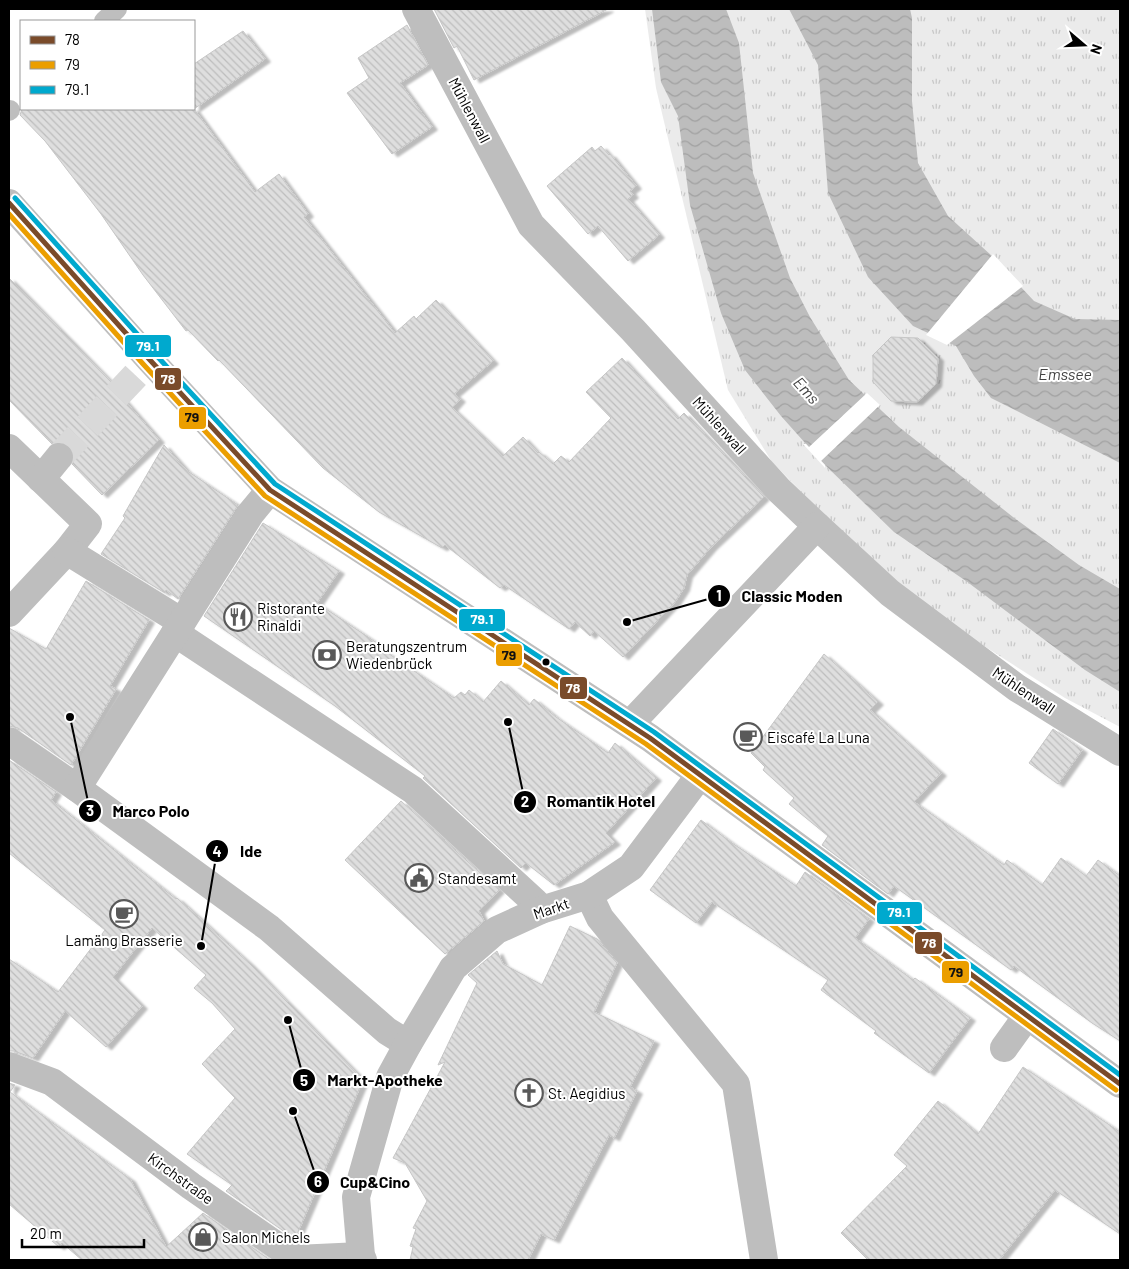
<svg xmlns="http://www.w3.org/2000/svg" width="1129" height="1269" font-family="Barlow,sans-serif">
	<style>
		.park { fill: url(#park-tufts) }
		.water { fill: url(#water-waves) }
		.pier { fill: #fff }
		.building { fill: url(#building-back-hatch); stroke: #c6c6c6; filter: url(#shadow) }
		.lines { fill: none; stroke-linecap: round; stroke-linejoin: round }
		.pedestrian-tunnel { stroke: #d9d9d9; stroke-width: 28; stroke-dasharray: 28 14; stroke-linecap: butt }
		.service { stroke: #bebebe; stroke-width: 20 }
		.pedestrian { stroke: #bebebe; stroke-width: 28 }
		.minor { stroke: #bebebe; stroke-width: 28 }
		.tertiary { stroke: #bebebe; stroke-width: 28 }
		.bus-1-casing { stroke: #fff; stroke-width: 9 }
		.bus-2-casing { stroke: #fff; stroke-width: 9 }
		.bus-3-casing { stroke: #fff; stroke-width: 9 }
		.bus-1 { stroke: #7a4b2a; stroke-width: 5 }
		.bus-2 { stroke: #eb9e00; stroke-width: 5 }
		.bus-3 { stroke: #00a9ce; stroke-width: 5 }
		.bus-dot { fill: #000; stroke: #fff; stroke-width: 2 }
		.labels { text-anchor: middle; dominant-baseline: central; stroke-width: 4; stroke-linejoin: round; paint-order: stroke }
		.street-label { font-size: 15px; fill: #000; stroke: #fff }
		.poi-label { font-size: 15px; fill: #000; stroke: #fff; text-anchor: start }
		.water-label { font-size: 16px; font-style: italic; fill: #424242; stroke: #fff }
		.leader { fill: none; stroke: #000; stroke-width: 2 }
		.callout-dot { fill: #000; stroke: #fff; stroke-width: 2 }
		.mark-label { font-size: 15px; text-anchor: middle; font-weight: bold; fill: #fff }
		.callout-label { font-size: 16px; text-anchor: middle; font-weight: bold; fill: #000; stroke: #fff; stroke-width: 4; stroke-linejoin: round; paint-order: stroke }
		.line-badge { stroke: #fff; stroke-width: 2 }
		.badge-label { font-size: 14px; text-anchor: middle; font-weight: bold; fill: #fff }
		.pale-badge-label { font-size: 14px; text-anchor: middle; font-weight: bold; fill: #111 }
	</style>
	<defs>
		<pattern id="park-tufts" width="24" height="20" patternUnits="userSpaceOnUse" patternTransform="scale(1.25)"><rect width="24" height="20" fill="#ebebeb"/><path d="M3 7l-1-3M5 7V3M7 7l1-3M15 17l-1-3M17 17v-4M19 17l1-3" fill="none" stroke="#c8c8c8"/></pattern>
		<pattern id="water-waves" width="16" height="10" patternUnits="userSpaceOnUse" patternTransform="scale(1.25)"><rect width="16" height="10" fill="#bdbdbd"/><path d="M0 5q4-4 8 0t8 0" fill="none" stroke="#a1a1a1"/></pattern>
		<pattern id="building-back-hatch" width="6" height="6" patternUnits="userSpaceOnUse" patternTransform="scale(1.25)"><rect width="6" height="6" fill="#dedede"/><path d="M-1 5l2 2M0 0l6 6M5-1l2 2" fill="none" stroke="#bdbdbd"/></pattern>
		<filter id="shadow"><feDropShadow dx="5.5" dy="3" stdDeviation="1" flood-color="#0004"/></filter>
	</defs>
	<rect width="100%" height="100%" fill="#fff"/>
	<path class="park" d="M645 9H1120V727L1065 698 925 608 867 559 772 462 728 390 656 88Z"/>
	<g class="water">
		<path d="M652 9H726L739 43 753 173 790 278 810 317 849 380 899 427 1013 517 1079 565 1120 589V692L1085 670 966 581 894 532 825 465 806 444 781 416 745 370 721 313 690 205 678 116 661 82Z"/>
		<path d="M789 9H910L912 18V101L918 163 948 216 992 256 1034 301 1075 319 1120 320V463L991 398 974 376 956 346 913 326 868 277 828 193 818 65Z"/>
	</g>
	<g class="pier">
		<path d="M993 254 1023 286 947 345 926 335Z"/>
		<path d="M867 393 880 405 821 461 825 465V468L803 444H806L809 447Z"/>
	</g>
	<g class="building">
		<path d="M434 9H608L474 80 457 46 454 48Z"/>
		<path d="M407 25 428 65 400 83 432 127 392 154 347 93 369 78 358 58Z"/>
		<path d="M243 31 265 59 194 109V64Z"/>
		<path d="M22 109H194L255 192 279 174 308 214 304 217 395 333 414 316 416 319 436 300 493 361 454 394 460 399 452 408 503 456 523 437 538 453 539 452 553 464 561 456 569 462 611 418 586 392 622 358 678 419 684 413 764 497 711 547 687 575 684 588 675 602 623 657 594 631 590 636 575 622 569 629 504 585 500 588 445 545 442 548 379 512 323 468 219 360 218 361 188 330 186 331 143 275 101 214 45 141 20 115Z"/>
		<path d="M601 146 609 155 610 154 636 186 630 191 633 195 628 199 659 235 628 261 598 226 588 234 547 186 592 147 595 151Z"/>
		<path d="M9 278 112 383 111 385 159 440 102 495 72 464 74 459V452L69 445 61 442 52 444 9 400Z"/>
		<path d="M891 337 918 338 938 358 936 384 917 402 891 401 873 382V355Z"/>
		<path d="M164 445 186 470 238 505 178 599 166 590 165 593 101 554 125 518 123 516Z"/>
		<path d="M263 523 339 571 317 603 377 643 376 645 454 698 461 692 465 695 469 690 483 702 501 681 529 705 534 699 556 717 608 753 615 743 656 778 606 833 615 842 554 885 526 863 521 868 423 778 425 776 335 706 204 616Z"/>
		<path d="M86 581 149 620 110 686 116 689 71 765 18 728 9 726V628L46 649Z"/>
		<path d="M824 654 878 702 870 710 941 773 914 802 1004 865 1007 860 1042 885 1061 858 1086 876 1098 860 1120 876V1041L1092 1023 1014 966 1011 970 894 886 888 894 822 845 828 836 789 804 794 798 763 770 765 767 751 753Z"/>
		<path d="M1053 729 1082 750 1058 784 1029 763Z"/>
		<path d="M9 760 56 792 51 800 176 899 177 898 250 964 363 1080 295 1239 226 1191 232 1185 187 1154 235 1098 202 1064 235 1029 212 1003 194 988 206 975 152 928 113 977 142 1006 106 1047 65 1011 33 1058 14 1051H9V959L58 992 105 930 9 853Z"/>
		<path d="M401 801 499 890 479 911 484 921 445 954 345 860Z"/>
		<path d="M701 820 732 843 796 886 805 872 869 919 855 938 913 980 915 978 970 1018 929 1073 874 1033 876 1031 821 990 828 980 712 902 696 923 650 890Z"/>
		<path d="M570 926 597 939 617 963 594 1012 654 1041 630 1087 637 1091 614 1138 609 1135 554 1240 541 1234 528 1260H410L413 1247 410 1246 416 1229 413 1228 427 1201 405 1163 393 1158 445 1062 438 1065 477 983 468 975 497 951 503 964 542 985Z"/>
		<path d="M1023 1067 1120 1132V1234L1055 1190 999 1260H868L841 1233 907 1166 894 1155 938 1101 978 1134Z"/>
		<path d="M9 1083 15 1085 10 1092 130 1179 166 1247 203 1213 270 1260H82L62 1243 59 1247 9 1204Z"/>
	</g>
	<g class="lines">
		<path class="pedestrian-tunnel" d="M59 457 150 360"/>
		<g class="service">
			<path d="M104 21 117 9"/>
			<path d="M9 111 10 110"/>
		</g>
		<g class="pedestrian">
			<path d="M9 448 88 524 67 551 9 613"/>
			<path d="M41 479 59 457"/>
			<path d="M67 551 182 622"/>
			<path d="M175 633 413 790 535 902 541 910"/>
			<path d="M9 741 77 788 269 928 387 1031 408 1044"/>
			<path d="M77 788 251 513 270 490"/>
			<path d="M589 895 600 918 736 1084 764 1260"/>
			<path d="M1004 1048 1027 1016"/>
		</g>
		<g class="minor">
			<path d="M416 9 531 225 633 330 779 490 817 526 890 593 1017 688 1120 752"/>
			<path d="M630 724 817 526"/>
			<path d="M9 1066 52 1082 191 1186 296 1259 361 1256"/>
			<path d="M363 1260 361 1256 356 1197 390 1077 408 1044 453 968 497 930 541 910 589 895 631 867 700 775"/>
		</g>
		<path class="tertiary" d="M9 203 150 360 270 490 650 738 1120 1084"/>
		<defs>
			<path id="bus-1" d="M9 203 150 360 270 490 650 738 1120 1084"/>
			<path id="bus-2" d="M9 214 144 365 265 496 646 744 1116 1090"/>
			<path id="bus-3" d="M15 198 156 355 275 484 654 732 1120 1075"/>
		</defs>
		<use href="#bus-1" class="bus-1-casing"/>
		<use href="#bus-2" class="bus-2-casing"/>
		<use href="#bus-3" class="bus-3-casing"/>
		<use href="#bus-1" class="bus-1"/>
		<use href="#bus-2" class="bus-2"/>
		<use href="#bus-3" class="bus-3"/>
	</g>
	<defs>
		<symbol id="restaurant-ring" viewBox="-11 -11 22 22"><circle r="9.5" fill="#fff" stroke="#595959" stroke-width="1.5"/><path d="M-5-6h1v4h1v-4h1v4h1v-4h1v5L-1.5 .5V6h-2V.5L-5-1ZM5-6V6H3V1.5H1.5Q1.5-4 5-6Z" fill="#595959"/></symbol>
		<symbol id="bank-ring" viewBox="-11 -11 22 22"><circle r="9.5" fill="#fff" stroke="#595959" stroke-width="1.5"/><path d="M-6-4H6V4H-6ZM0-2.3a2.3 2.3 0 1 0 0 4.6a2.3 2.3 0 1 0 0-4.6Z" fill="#595959"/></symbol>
		<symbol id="cafe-ring" viewBox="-11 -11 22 22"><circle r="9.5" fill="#fff" stroke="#595959" stroke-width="1.5"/><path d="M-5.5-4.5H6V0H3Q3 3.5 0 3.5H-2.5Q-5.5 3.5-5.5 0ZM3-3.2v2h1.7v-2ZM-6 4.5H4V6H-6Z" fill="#595959"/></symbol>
		<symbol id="civic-ring" viewBox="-11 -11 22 22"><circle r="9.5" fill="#fff" stroke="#595959" stroke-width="1.5"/><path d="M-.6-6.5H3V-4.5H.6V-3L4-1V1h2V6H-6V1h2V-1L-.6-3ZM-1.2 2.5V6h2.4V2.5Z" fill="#595959"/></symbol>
		<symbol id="church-ring" viewBox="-11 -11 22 22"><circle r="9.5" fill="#fff" stroke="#595959" stroke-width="1.5"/><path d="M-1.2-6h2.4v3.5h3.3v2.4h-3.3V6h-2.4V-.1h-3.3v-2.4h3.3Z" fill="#595959"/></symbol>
		<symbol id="shop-ring" viewBox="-11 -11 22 22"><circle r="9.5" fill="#fff" stroke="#595959" stroke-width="1.5"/><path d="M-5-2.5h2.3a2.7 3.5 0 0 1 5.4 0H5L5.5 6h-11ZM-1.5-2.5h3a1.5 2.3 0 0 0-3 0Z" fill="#595959"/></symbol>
	</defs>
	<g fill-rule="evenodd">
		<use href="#restaurant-ring" x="222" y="601" width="32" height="32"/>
		<use href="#bank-ring" x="311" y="639" width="32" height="32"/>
		<use href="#cafe-ring" x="732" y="721" width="32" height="32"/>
		<use href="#civic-ring" x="403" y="862" width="32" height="32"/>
		<use href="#cafe-ring" x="108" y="898" width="32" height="32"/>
		<use href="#church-ring" x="513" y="1077" width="32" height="32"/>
		<use href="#shop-ring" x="187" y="1221" width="32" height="32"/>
	</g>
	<circle class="bus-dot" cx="546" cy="662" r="4.5"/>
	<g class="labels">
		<g class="street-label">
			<text transform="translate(470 110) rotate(62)">Mühlenwall</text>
			<text transform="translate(720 425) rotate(48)">Mühlenwall</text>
			<text transform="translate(1024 690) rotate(34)">Mühlenwall</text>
			<text transform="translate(551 908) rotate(-19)">Markt</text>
			<text transform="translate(181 1178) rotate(36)">Kirchstraße</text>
		</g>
		<g class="poi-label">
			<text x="257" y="608">Ristorante<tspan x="257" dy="17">Rinaldi</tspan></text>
			<text x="346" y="646">Beratungszentrum<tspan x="346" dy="17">Wiedenbrück</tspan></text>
			<text x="767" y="737">Eiscafé La Luna</text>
			<text x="438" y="878">Standesamt</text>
			<text x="124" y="940" text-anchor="middle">Lamäng Brasserie</text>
			<text x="548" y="1093">St. Aegidius</text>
			<text x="222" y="1237">Salon Michels</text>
		</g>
		<g class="water-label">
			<text x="1065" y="373">Emssee</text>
			<text transform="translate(807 390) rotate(48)">Ems</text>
		</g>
	</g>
	<path class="leader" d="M627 622L719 596M508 722L525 802M70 717L90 811M201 946L217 851M288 1020L304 1080M293 1111L318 1182"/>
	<g class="callout-dot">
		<circle cx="627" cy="622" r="5"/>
		<circle cx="508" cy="722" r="5"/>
		<circle cx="70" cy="717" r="5"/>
		<circle cx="201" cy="946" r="5"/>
		<circle cx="288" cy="1020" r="5"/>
		<circle cx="293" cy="1111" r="5"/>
		<circle cx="719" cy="596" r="12"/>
		<circle cx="525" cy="802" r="12"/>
		<circle cx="90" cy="811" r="12"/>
		<circle cx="217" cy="851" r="12"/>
		<circle cx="304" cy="1080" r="12"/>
		<circle cx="318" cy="1182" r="12"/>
	</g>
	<g class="mark-label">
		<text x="719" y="601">1</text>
		<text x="525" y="807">2</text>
		<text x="90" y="816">3</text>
		<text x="217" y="857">4</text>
		<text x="304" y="1086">5</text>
		<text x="318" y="1187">6</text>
	</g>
	<g class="callout-label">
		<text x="792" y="602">Classic Moden</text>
		<text x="601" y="807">Romantik Hotel</text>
		<text x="151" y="817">Marco Polo</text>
		<text x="251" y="857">Ide</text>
		<text x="385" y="1086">Markt-Apotheke</text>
		<text x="375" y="1188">Cup&amp;Cino</text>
	</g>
	<g class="line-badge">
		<rect x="124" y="334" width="48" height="24" rx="5" fill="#00a9ce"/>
		<rect x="154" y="367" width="28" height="24" rx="5" fill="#7a4b2a"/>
		<rect x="178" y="406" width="29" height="24" rx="5" fill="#eb9e00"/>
		<rect x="458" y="608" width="48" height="24" rx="5" fill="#00a9ce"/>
		<rect x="495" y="643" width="28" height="24" rx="5" fill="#eb9e00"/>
		<rect x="559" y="676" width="29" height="24" rx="5" fill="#7a4b2a"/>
		<rect x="876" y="901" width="47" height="24" rx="5" fill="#00a9ce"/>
		<rect x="914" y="931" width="29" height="24" rx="5" fill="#7a4b2a"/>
		<rect x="941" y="960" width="29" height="24" rx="5" fill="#eb9e00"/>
	</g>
	<g class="badge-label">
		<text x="148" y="351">79.1</text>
		<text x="168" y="384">78</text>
		<text x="482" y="624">79.1</text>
		<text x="573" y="693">78</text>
		<text x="899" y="917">79.1</text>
		<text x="929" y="948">78</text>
	</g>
	<g class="pale-badge-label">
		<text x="192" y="422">79</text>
		<text x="509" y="660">79</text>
		<text x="956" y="977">79</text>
	</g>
	<rect width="1129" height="1269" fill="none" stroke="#000000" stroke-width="20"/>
	<rect x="20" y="20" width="175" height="90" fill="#ffffff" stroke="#999999"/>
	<rect x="30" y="36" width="25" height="8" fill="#7a4b2a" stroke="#999999"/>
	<text x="65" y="45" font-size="15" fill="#000000">78</text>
	<rect x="30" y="61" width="25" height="8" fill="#eb9e00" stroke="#999999"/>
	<text x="65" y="70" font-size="15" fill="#000000">79</text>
	<rect x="30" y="86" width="25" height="8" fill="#00a9ce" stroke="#999999"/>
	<text x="65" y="95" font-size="15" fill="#000000">79.1</text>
	<g transform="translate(1084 45) rotate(109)" stroke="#ffffff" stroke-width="4" paint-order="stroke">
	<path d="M0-4L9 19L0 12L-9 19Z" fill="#000000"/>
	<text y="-8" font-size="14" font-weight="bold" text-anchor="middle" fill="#000000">N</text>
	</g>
	<path d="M22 1239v8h122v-8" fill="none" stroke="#000000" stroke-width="2.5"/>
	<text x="30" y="1239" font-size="15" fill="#000000" stroke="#ffffff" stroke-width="4" paint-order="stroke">20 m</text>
</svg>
